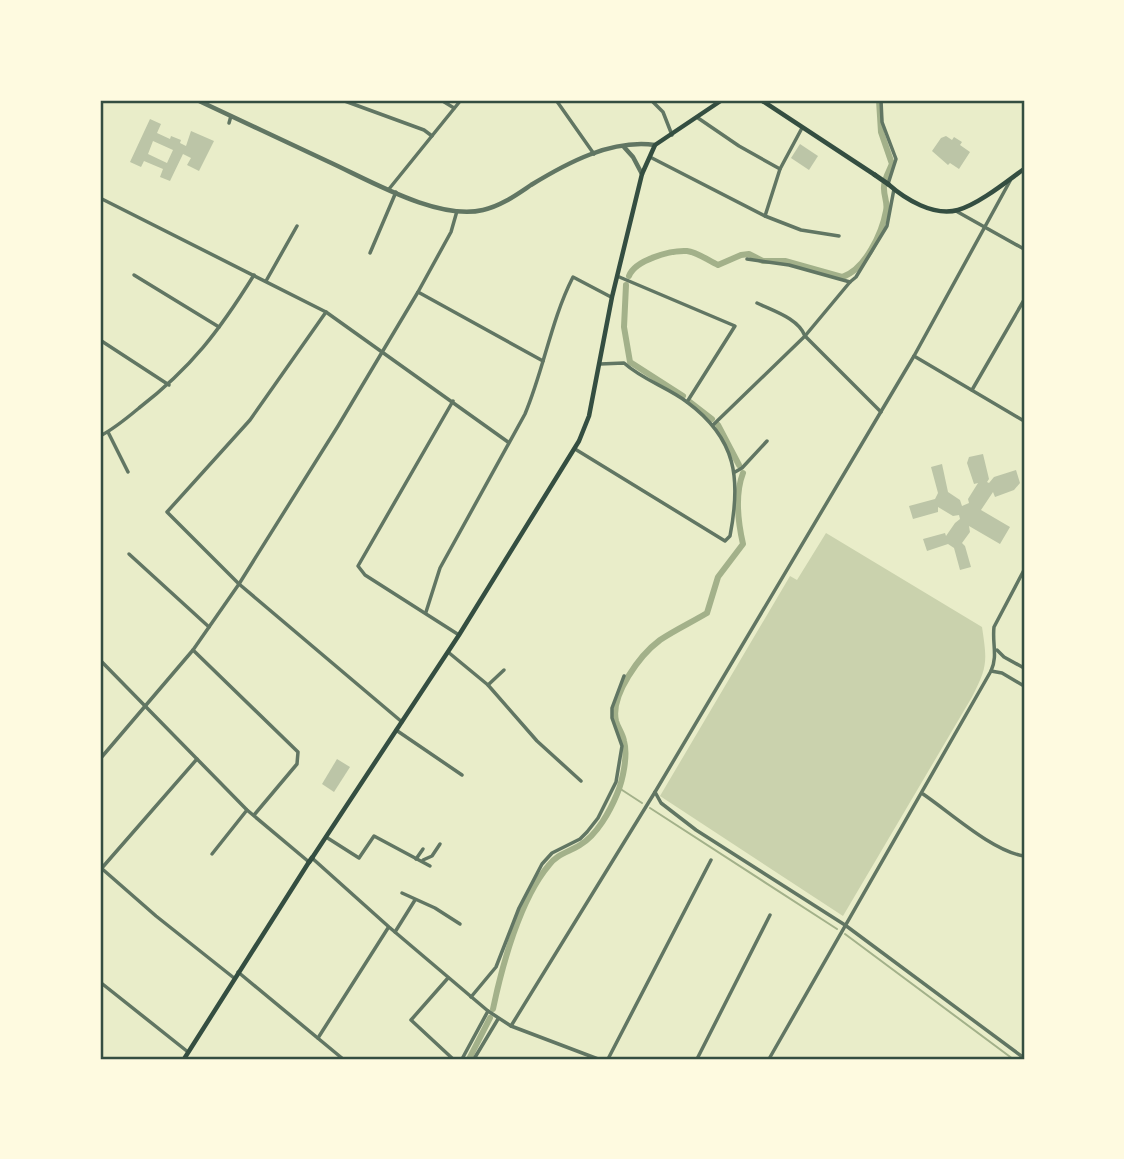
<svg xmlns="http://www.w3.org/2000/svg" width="1124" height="1159" font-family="Raleway,sans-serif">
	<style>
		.green { fill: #cad2ad }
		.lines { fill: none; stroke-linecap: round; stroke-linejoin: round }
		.stream { stroke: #a3b18a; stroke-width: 2 }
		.canal { stroke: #a3b18a; stroke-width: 6 }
		.building { fill: #bcc5a7; fill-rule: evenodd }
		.minor { stroke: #617663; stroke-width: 3.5 }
		.tertiary { stroke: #617663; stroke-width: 4.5 }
		.secondary { stroke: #344e41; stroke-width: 4.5 }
		.primary { stroke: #344e41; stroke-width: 5 }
		.neatline { fill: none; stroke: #344e41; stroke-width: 2.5 }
	</style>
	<rect width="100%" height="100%" fill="#e9edc9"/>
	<path class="green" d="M826 533 982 627C987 661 988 666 972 697L843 916 660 796 790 576 797 580Z"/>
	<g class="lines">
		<g class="stream">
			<path d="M619 788 642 803"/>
			<path d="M650 808 837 929"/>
			<path d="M845 934 1013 1059"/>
		</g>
		<g class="canal">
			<path d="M629 276C635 260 671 250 687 251 697 252 709 261 718 265L741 255 749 254 763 261H785L842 277C865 270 882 233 886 211 888 203 884 197 884 189 883 181 889 171 892 164L881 132 879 100"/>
			<path d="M626 285 624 327 630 362 683 396"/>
			<path d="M690 402 712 419"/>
			<path d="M718 425 739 465"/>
			<path d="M493 1009C502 966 520 899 549 865 557 854 569 852 580 845 597 835 610 811 617 794 623 780 628 755 624 741 623 734 618 728 616 721 610 695 640 655 660 640 675 630 692 622 707 613L718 577 743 544C738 522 735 494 743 473"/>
			<path d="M469 1059 490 1018"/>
		</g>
	</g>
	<g class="building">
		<path d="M150 119 161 124 157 133 170 139 171 136 181 140 180 143 186 146 191 131 214 141 199 171 187 165 191 158 183 154 170 181 160 177 163 169 144 161 141 167 130 162ZM153 141 173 150 167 163 148 154Z"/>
		<path d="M946 136 952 140 954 137 962 142 960 145 970 152 959 169 950 163 948 165 932 151 941 138Z"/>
		<path d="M800 144 818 156 809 170 791 158Z"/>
		<path d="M983 454 989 479 987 482 989 483 994 477 1016 470 1020 483 1014 490 995 497 993 492 981 510 1010 527 1000 544 969 526 970 532 962 543 965 546 971 567 960 570 954 548 948 544 927 551 923 539 945 533 946 536 955 523 960 519 959 515 953 516 938 507V512L913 519 909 506 935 499 938 493 931 467 942 464 948 492 960 500 962 506 969 503 968 499 978 483 974 484 967 463 969 457Z"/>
		<path d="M337 759 350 767 334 792 322 784Z"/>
	</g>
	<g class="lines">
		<g class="minor">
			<path d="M342 100 424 130 432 136"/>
			<path d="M441 100 454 108"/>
			<path d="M556 100 594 154"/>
			<path d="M651 100 663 112 672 135"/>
			<path d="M881 100 882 122 896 159 888 184"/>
			<path d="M698 118 739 146 780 169"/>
			<path d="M229 123 231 116"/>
			<path d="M650 157 765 216 801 230 839 236"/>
			<path d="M389 189 461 100"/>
			<path d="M100 198 326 312 508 442"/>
			<path d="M956 211 1024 249"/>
			<path d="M765 216 780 169 802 128"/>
			<path d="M370 253 396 192"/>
			<path d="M747 259 789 265 850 282"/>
			<path d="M134 275 219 327"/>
			<path d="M617 276 735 326 687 402"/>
			<path d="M266 281 297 226"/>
			<path d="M418 292 543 361"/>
			<path d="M757 303C773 311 798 318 805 336L881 412"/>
			<path d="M326 312 250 420 167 512 239 584 402 722"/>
			<path d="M100 340 169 385"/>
			<path d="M914 356 1024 421"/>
			<path d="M972 390 1024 300"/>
			<path d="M453 401 358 566 365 575 459 635"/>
			<path d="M713 425 805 336 850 282 856 277 887 226 894 189"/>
			<path d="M108 432 128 472"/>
			<path d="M100 436C114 429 127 418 139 408 192 367 219 331 254 275"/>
			<path d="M575 449 725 541 730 536C741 479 737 439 687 402 667 387 643 380 624 363L600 364"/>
			<path d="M735 472 742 468 767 441"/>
			<path d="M129 554 209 627"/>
			<path d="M426 612 440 568 525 414C544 369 551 320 573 277L611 297"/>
			<path d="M193 650 298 752 297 764 254 815"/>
			<path d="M997 650 1004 657 1024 668"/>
			<path d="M448 652 488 685 537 741 581 781"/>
			<path d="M100 660 247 810 309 862"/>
			<path d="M991 671 1002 673 1024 686"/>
			<path d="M488 685 504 670"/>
			<path d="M396 730 462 775"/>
			<path d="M100 759 193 650 239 584 338 426 418 292 451 232 457 211"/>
			<path d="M655 792 661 803 696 830 845 925 1024 1058"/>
			<path d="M923 794C951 813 992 851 1024 856"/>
			<path d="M326 837 359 858 374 836 430 866"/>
			<path d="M212 854 247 810"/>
			<path d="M312 858 389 927 488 1011 511 1026 598 1059"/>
			<path d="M416 859 423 849"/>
			<path d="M423 860 432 856 440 844"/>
			<path d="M100 867 156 916 234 978"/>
			<path d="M101 869 197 759"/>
			<path d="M402 893 435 908 460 924"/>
			<path d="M395 932 415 900"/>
			<path d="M238 972 343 1059"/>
			<path d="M448 978 411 1020 453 1059"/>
			<path d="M100 982 188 1052"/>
			<path d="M471 997 496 967 519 908 542 864 552 853 580 839 587 832 598 818 616 782 622 746 612 718V708L624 676"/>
			<path d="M511 1026 655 792 914 356 1010 181"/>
			<path d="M318 1038 388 928"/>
			<path d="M462 1059 488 1011"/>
			<path d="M474 1059 498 1019"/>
			<path d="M608 1059 711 860"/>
			<path d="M697 1059 770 915"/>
			<path d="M769 1059 991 671C998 656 992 643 994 627L1024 570"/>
		</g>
		<g class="tertiary">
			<path d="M197 100C240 120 284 141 327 161 369 180 438 221 483 210 501 206 516 195 531 185 567 163 611 139 655 145"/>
			<path d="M624 147 633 157 642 174"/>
		</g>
		<g class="secondary">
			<path d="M761 100 875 175"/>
			<path d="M888 184C905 199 934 217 958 210 979 204 1006 182 1024 169"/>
			<path d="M312 858 459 635 579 441 589 416 612 297 642 174 655 145 722 100"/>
			<path d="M184 1059 309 862"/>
		</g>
		<g class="primary">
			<path d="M875 175 888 184"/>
			<path d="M309 862 312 858"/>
		</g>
	</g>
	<rect width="1124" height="1159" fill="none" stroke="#fefae0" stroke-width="203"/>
	<rect x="102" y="102" width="921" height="956" class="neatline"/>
</svg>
